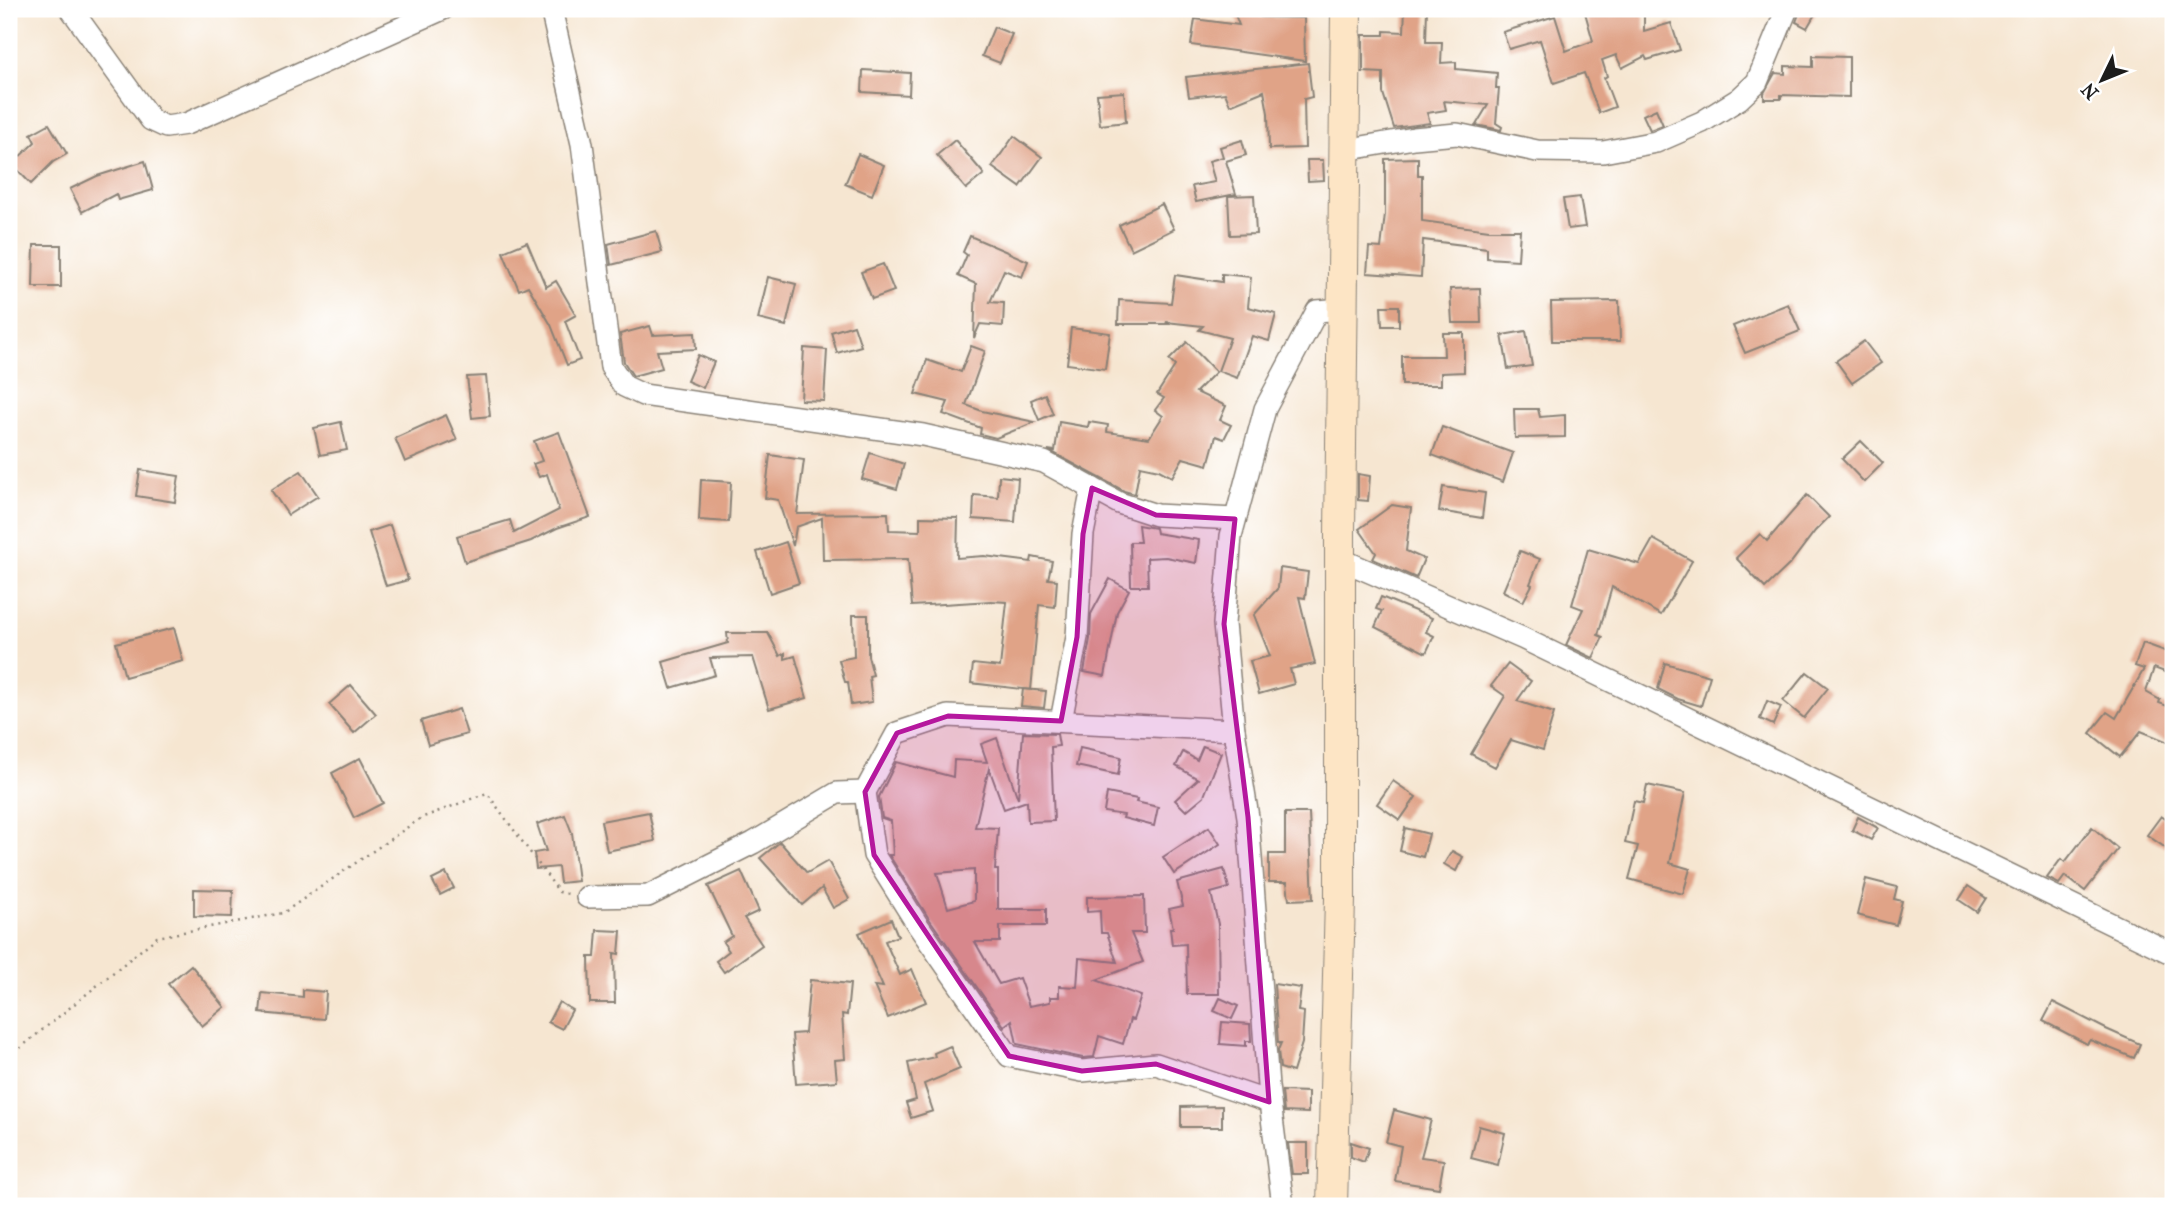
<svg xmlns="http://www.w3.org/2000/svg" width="2182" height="1215" font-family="'IM FELL French Canon',serif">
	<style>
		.building { fill: #e0a387; fill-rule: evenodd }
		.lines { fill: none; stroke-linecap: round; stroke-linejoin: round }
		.street-casing { stroke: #898176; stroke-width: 24 }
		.secondary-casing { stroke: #898176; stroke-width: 32 }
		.path { stroke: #898176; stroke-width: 2.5; stroke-dasharray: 2 5; stroke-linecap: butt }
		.street { stroke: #fff; stroke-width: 21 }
		.secondary { stroke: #fde5c5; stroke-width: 30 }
		.marked { fill: #b5179e; fill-opacity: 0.2; stroke: #b5179e; stroke-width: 5; stroke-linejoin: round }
	</style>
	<rect width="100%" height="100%" fill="#fff"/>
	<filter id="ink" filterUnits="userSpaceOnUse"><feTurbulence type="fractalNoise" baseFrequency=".0143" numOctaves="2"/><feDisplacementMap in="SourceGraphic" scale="14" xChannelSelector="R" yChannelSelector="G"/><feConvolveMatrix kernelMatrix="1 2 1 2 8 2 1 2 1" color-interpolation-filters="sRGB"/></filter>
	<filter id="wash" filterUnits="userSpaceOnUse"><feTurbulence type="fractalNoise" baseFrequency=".00686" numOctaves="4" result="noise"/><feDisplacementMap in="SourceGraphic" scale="28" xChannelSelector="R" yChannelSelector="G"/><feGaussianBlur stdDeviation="1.57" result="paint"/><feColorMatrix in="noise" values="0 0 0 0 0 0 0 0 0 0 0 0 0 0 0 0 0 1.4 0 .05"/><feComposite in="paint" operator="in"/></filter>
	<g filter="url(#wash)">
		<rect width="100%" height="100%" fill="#f6e6d1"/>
		<g id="blocks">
			<g class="building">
				<path d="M1242 9H1257L1261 17 1304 18 1305 61 1191 45 1195 19 1239 25 1234 12Z"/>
				<path d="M1405 9H1427L1426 42H1442L1441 63 1456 62V69L1497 73 1496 88H1499L1496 123 1502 127 1501 130 1476 125 1488 105 1444 101 1446 110 1427 113 1430 123 1394 128 1383 93V73L1363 72V35H1384V31L1404 32Z"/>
				<path d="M1584 9H1644V31L1671 23 1680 50 1647 60 1645 56 1622 68 1616 55 1602 60 1607 76 1604 78 1615 107 1599 113 1584 73 1554 83 1540 40 1509 49 1503 32 1555 16 1566 51 1593 41Z"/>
				<path d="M1801 9H1818L1807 28 1796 22Z"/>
				<path d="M994 27 1012 34 1000 63 982 56Z"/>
				<path d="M1813 56 1849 57V97L1781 95V99H1764V93L1775 73 1785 74V66L1813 67Z"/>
				<path d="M1308 63 1312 97 1304 99 1305 148 1269 149 1268 113 1264 91 1230 105 1225 93 1189 97 1186 77Z"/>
				<path d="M863 70 910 73 909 95 862 92Z"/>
				<path d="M1124 92 1126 122 1100 125 1097 94Z"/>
				<path d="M1656 109 1663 125 1650 130 1643 115Z"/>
				<path d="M49 124 67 154 53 162 31 184 12 164 35 142 31 134Z"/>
				<path d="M1014 136 1042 157 1020 187 992 167Z"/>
				<path d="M955 140 984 174 966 189 937 155Z"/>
				<path d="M1242 140 1246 155 1226 161 1236 194 1196 202 1192 186 1215 182 1209 161 1223 157 1220 147Z"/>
				<path d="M858 154 884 165 872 195 845 184Z"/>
				<path d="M1418 158V175H1422V221L1489 230H1520L1518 260 1487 258V248L1423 240 1421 277 1367 273 1369 247 1381 248 1385 214V159Z"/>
				<path d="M1307 160H1323L1324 180 1308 181Z"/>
				<path d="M145 161 153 190 118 200 116 194 82 212 70 189 97 176Z"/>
				<path d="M1254 195 1256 234 1230 235 1228 196Z"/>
				<path d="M1580 197 1585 227 1568 229 1563 199Z"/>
				<path d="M1162 204 1174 229 1131 250 1119 225Z"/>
				<path d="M656 231 662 252 611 265 608 244Z"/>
				<path d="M970 236 1028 261 1022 277 1004 270 990 302 1004 303 1003 326 980 324 974 338 976 284 958 276 967 255 963 252Z"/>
				<path d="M527 242 546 287 556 281 576 315 565 321 580 360 567 365 551 325 528 286 519 290 503 252Z"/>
				<path d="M34 245H61V287H33Z"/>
				<path d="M883 264 894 291 872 299 861 272Z"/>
				<path d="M1222 274 1251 277 1248 307 1276 314 1269 341 1252 336 1237 378 1218 371 1230 338 1199 330 1203 326 1166 322 1169 324H1118L1119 300 1171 303 1175 275 1222 282Z"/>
				<path d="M768 277 796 284 786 326 758 319Z"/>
				<path d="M1480 288 1481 323H1452L1450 289Z"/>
				<path d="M1619 301 1620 341H1552L1551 302Z"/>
				<path d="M1788 304 1800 331 1745 353 1733 326Z"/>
				<path d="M1381 306H1399V326H1382Z"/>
				<path d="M854 325 861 346 837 353 831 332Z"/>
				<path d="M650 326 653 335 695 333 696 349 657 351 662 368 633 376 624 362 620 334Z"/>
				<path d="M1071 328 1110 333 1105 369 1067 364Z"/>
				<path d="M1526 331 1532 366 1508 369 1502 335Z"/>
				<path d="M1443 333H1464V372L1441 373V385H1402V356H1444Z"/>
				<path d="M1864 341 1881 363 1852 383 1836 361Z"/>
				<path d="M1187 342 1216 372 1196 392 1226 406 1220 420 1231 425 1224 439 1216 436 1208 465 1183 458 1172 477 1159 470 1140 466 1135 494 1124 491 1048 450 1055 451 1059 422 1088 427 1089 422 1108 425 1107 432 1149 438 1163 416 1155 410 1164 398 1157 394 1175 366 1169 360Z"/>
				<path d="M971 346 985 351 966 405 982 411 1035 422 996 438 980 434 981 428 943 414 948 402 915 394 927 360 961 372Z"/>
				<path d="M804 348 827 350 824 401 801 400Z"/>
				<path d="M698 355 714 362 703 388 687 381Z"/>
				<path d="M486 376 490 416 472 418 467 377Z"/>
				<path d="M1045 394 1053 414 1039 420 1031 400Z"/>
				<path d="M1514 409H1538L1540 417 1565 415V437L1515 438Z"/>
				<path d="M446 415 457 440 405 462 395 438Z"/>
				<path d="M341 422 347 450 320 455 314 428Z"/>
				<path d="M1442 427 1513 453 1503 482 1432 455Z"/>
				<path d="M559 432 590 517 557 528 531 541 465 562 457 536 510 520 514 533 559 510 547 474 539 477 533 464 542 461 534 441Z"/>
				<path d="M1861 441 1883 463 1864 482 1842 459Z"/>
				<path d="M870 453 904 464 897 489 862 479Z"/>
				<path d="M770 455 804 460 797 514 888 513 889 530 920 531V517L958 518 957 558 984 556 1031 562 1032 557 1052 561 1048 579 1057 580 1055 607 1039 605 1031 690 971 683 973 664 1000 667 1007 602 991 601 912 606 908 559 823 560 822 518 796 527 793 546 778 500 765 498Z"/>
				<path d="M140 470 179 476 175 502 136 496Z"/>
				<path d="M301 471 318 496 288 515 271 490Z"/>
				<path d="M1358 474 1370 476 1368 501 1358 500Z"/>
				<path d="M999 476 1018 478 1015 522 973 519 974 495 998 497Z"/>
				<path d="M701 480 731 482 729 522 699 520Z"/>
				<path d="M1443 487 1485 493 1482 518 1439 511Z"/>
				<path d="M1807 495 1829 517 1815 531 1790 564 1765 588 1736 558 1760 534 1767 541Z"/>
				<path d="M1392 505 1411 508 1406 551 1424 559 1416 578 1373 559 1376 553 1359 529Z"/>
				<path d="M390 525 408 580 386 586 369 532Z"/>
				<path d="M1138 525 1155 528 1156 533 1199 540 1196 563 1166 557 1147 558 1148 586H1131L1130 542H1140Z"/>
				<path d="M1653 539 1692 561 1661 615 1612 587 1598 635 1603 637 1593 658 1566 645 1583 609 1572 605 1588 549 1639 564Z"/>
				<path d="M786 542 799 583 770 593 757 552Z"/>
				<path d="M1520 551 1540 559 1530 584 1532 585 1523 602 1503 591Z"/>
				<path d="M1280 568 1308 572 1305 598 1299 597 1315 664 1290 669 1294 684 1259 694 1250 661 1270 656 1254 615 1278 588Z"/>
				<path d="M1110 579 1129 590 1117 612 1105 676 1084 672 1090 639 1091 614Z"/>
				<path d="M1381 597 1432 618 1426 632 1434 636 1426 653 1375 627 1382 611 1376 609Z"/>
				<path d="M853 615H868V656L873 675 869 676 872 702 851 705 848 682H845L839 660 854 657Z"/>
				<path d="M174 628 183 661 125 677 116 643Z"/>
				<path d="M727 633H768L780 656 785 653V659L795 656 807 698 769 709 753 657 710 658 715 675 671 688 663 662 728 643Z"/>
				<path d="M2143 643 2173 654V675L2154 668 2146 692 2160 700 2159 703 2173 708V744L2141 731 2120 757 2090 733 2107 712 2116 718 2144 669 2135 666Z"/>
				<path d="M1665 663 1710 676 1701 706 1678 699 1658 689Z"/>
				<path d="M1508 664 1531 681 1517 701 1554 713 1543 750 1511 740 1495 767 1471 754 1505 696 1491 686Z"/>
				<path d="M1807 672 1828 688 1804 718 1783 701Z"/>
				<path d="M351 685 376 714 354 733 329 704Z"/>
				<path d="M1023 689 1046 691 1044 708 1021 706Z"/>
				<path d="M1767 701 1781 707 1773 725 1760 719Z"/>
				<path d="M459 709 467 734 428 745 421 721Z"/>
				<path d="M1023 733 1057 734 1059 746 1051 747 1054 821 1028 822 1027 801 1004 809 989 768 975 827 998 828 995 870H998V909H1046V926H1000V942H975L999 984 1019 978 1029 1006 1050 1002V997H1059V986L1077 987 1079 958 1117 962 1107 933H1101L1100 911 1087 912V897L1144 896 1145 933H1131L1143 962 1096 980 1141 996 1133 1020 1130 1019 1123 1044 1099 1036 1094 1057 1083 1058 1017 1044 1012 1020 1004 1026 928 917 889 855H893L891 821 882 818 879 797 896 762 953 777 954 760 987 762 981 744 997 738 1018 799ZM974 870V901L948 908 937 873Z"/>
				<path d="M1203 746 1221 753 1204 796 1186 811 1175 800 1198 779 1176 766 1183 752 1197 760Z"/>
				<path d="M1080 748 1121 757 1118 775 1076 766Z"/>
				<path d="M360 758 383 803 354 818 332 773Z"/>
				<path d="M1393 781 1416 797 1400 820 1377 804Z"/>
				<path d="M1647 785 1685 793 1670 863 1690 869 1683 894 1629 879 1638 846 1625 843 1634 801 1643 803Z"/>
				<path d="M1107 793 1137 799 1136 802 1158 807 1154 826 1123 818 1124 815 1104 812Z"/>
				<path d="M649 812 655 841 607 851 601 821Z"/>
				<path d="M1285 813H1309L1313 899 1289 900 1287 882H1269V854H1285Z"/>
				<path d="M565 815 572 833 578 881 560 883 558 867 536 869 534 853 546 851 537 824Z"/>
				<path d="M2161 816 2173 824V853L2147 835Z"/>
				<path d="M1858 817 1878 828 1871 840 1852 830Z"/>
				<path d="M1209 827 1220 844 1174 874 1163 857Z"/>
				<path d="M2092 827 2118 849 2085 891 2065 876 2059 884 2047 878 2061 859 2065 862Z"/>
				<path d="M1405 828 1429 834 1423 857 1400 851Z"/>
				<path d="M780 842 807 873 828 861 849 899 833 908 822 888 802 905 760 858Z"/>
				<path d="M1452 851 1463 857 1456 871 1444 864Z"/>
				<path d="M1224 869 1229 888 1211 893 1218 924 1219 994H1187L1186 944 1172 945 1170 928H1173L1169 909 1183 906 1177 882Z"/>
				<path d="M741 871 759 911 744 918 762 945 724 972 716 961 729 951 723 942 732 936 708 886Z"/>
				<path d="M446 873 454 888 440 895 432 880Z"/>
				<path d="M1866 879 1897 887 1894 899 1902 901 1896 925 1857 915Z"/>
				<path d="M1968 886 1986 898 1977 912 1959 900Z"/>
				<path d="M194 889 233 890 232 917 194 916Z"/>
				<path d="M891 919 898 936 885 941 900 975 912 969 926 1002 888 1018 874 986 883 987 859 933Z"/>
				<path d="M597 930 621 931 619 954 614 953 615 1003H590L589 957H595Z"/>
				<path d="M191 965 225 1007 202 1026 168 984Z"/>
				<path d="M810 980 850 984 847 1015 842 1014 845 1059 835 1060 837 1081 796 1084 792 1034 805 1033Z"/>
				<path d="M1274 984 1301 988 1298 1011 1304 1012 1302 1043 1293 1072 1280 1068 1278 1050 1281 1043H1278Z"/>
				<path d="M303 990 326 992 324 1019 260 1013 262 993 303 997Z"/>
				<path d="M1220 998 1238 1006 1232 1019 1214 1011Z"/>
				<path d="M559 1002 572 1010 562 1029 548 1022Z"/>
				<path d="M2053 1002 2106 1029 2140 1044 2134 1058 2090 1040 2087 1044 2043 1021Z"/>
				<path d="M1222 1022 1250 1024 1251 1041H1246V1046L1220 1044Z"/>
				<path d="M950 1046 960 1069 924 1084 933 1111 911 1118 906 1103 916 1100 908 1063 935 1057 934 1053Z"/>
				<path d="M1282 1091 1308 1092V1113L1284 1112Z"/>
				<path d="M1222 1106V1127H1181V1107Z"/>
				<path d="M1394 1110 1431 1120 1421 1157 1444 1160 1439 1188 1395 1181 1401 1146 1386 1142Z"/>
				<path d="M1479 1126 1505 1133 1498 1165 1471 1158Z"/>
				<path d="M1351 1142 1369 1148 1364 1162 1351 1157Z"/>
				<path d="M1288 1143H1308V1174H1292Z"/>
			</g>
		</g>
	</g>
	<g filter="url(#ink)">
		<use href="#blocks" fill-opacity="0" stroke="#898176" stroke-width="2"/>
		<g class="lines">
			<defs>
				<g id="street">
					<path d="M71 9 151 120 166 127 186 124 443 9"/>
					<path d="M551 9 582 144 611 367 624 386 643 395 923 435 1044 462 1119 503 1156 515 1235 519"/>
					<path d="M1345 150 1414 138 1457 134 1537 151 1603 152 1656 142 1702 122 1739 99 1757 82 1787 9"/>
					<path d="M1340 559 1522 638 2173 954"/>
					<path d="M1061 721 1077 637 1083 534 1092 488"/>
					<path d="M1234 730 1248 817 1268 1086 1283 1206"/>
					<path d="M865 792 874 855 917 924 1009 1056 1082 1071 1156 1064 1269 1102"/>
					<path d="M587 897 648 896 753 843 837 793 865 792 897 733 948 716 1234 730 1224 624 1231 536 1265 409 1317 311 1343 309"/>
				</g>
				<path id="secondary" d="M1332 1206 1340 899V533L1346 9"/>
			</defs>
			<use href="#street" class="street-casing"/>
			<use href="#secondary" class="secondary-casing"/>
			<path class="path" d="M9 1057 157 937 283 913 421 818 487 793 559 892 569 894"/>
			<use href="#street" class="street"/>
			<use href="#secondary" class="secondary"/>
		</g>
	</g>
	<path class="marked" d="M1092 488 1156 515 1235 519 1224 624 1248 817 1269 1102 1156 1064 1082 1071 1009 1056 874 855 865 792 897 733 948 716 1061 721 1077 637 1083 534Z"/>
	<rect width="2182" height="1215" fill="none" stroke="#fff" stroke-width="35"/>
	<g transform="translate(2102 80) rotate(227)" stroke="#ffffff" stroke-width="5" paint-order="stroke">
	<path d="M0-5L12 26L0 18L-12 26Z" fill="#1c1c1c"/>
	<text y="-10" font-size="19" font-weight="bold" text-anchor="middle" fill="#1c1c1c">N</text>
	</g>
</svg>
